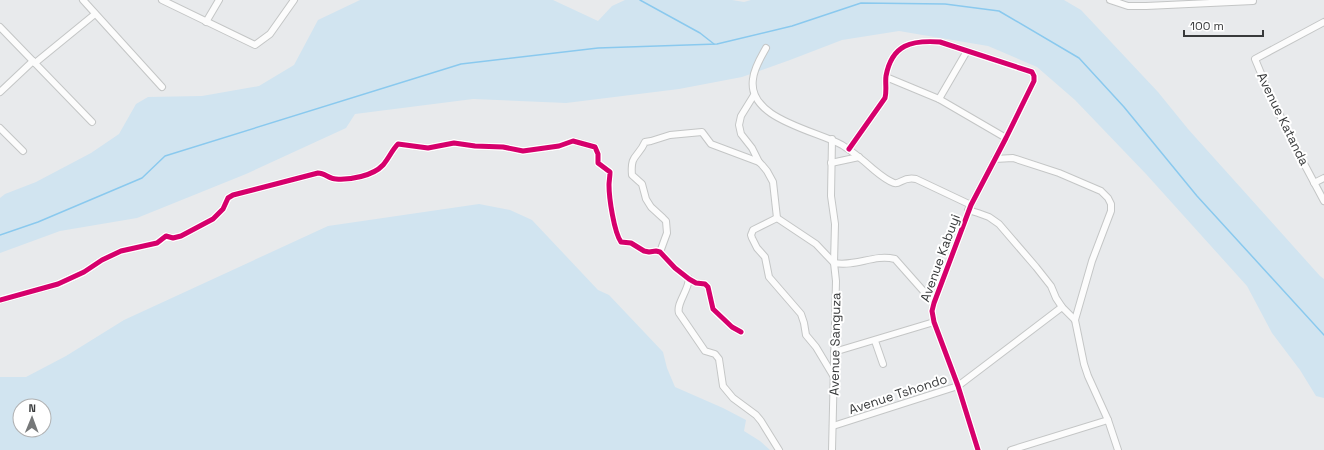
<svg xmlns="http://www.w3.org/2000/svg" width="1324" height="450" font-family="'Space Grotesk',sans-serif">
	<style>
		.green { fill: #d1e4f0; fill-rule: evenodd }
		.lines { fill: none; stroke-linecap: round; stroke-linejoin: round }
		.stream { stroke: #8ac9ee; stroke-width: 1.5 }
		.street-casing { stroke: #c4c6c6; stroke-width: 8 }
		.street { stroke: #fcfcfc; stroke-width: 6 }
		.cycleway-casing { stroke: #fff; stroke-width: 8 }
		.cycleway { stroke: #d6006c; stroke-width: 5 }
		.labels { text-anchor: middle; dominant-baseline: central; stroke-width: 4; stroke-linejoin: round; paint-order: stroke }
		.street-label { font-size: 13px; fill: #383a3b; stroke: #fff }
	</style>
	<rect width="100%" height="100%" fill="#e8eaec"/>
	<g class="green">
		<path d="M360 0H553L598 21 612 6 625 0H732L744 2 751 0H1064L1081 10 1158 92 1188 129 1320 276 1324 279V398L1316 396 1300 370 1272 333 1247 286 1146 174 1075 100 1037 67 988 46 899 31 842 40 790 60 742 77 679 89 566 103 473 99 355 114 346 128 246 174 137 218 60 231 0 253V198L5 194 36 182 91 153 119 134 136 104 148 97 202 96 259 86 294 65 318 20Z"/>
		<path d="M479 204 510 210 532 220 598 290 609 295 663 352 667 368 675 387 723 408 746 420 744 431 760 441 770 450H0V377H26L66 356 124 320 328 226ZM20 406H44V430H20Z"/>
	</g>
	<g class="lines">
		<g class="stream">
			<path d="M640 0 700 33 714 44"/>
			<path d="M0 235 38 222 142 178 165 156 461 64 598 48 717 44 792 26 861 3 945 4 999 11 1079 58 1124 107 1197 196 1324 335"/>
		</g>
		<defs>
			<g id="street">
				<path d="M83 0 162 87"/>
				<path d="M162 0 255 45 270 34 294 0"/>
				<path d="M1110 0 1128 6H1146L1253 1"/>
				<path d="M206 22 219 0"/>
				<path d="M1324 22 1255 59 1270 95 1301 158 1324 201"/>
				<path d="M0 27 92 122"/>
				<path d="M766 48C761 57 754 68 753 79 747 119 815 130 842 145 853 152 863 160 873 169 879 174 886 180 894 183 900 185 903 176 916 179L971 205"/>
				<path d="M35 63 95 14"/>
				<path d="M886 77 939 99 1006 138"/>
				<path d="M0 92 33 61"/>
				<path d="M754 95 741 116 739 125 741 134 752 148 759 162"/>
				<path d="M939 99 967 51"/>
				<path d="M0 128 23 151"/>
				<path d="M832 139 831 196 835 224 834 263 836 281 832 450"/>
				<path d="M849 149 885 98C887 90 885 83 886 76 892 44 912 40 940 42L1032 72 1034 76V81L1006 138 971 205 934 303 932 311 934 322 958 386 978 450"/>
				<path d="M995 159 1013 158 1059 173 1101 191 1108 198 1111 204V211L1092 261 1075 320"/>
				<path d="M831 163 859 157"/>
				<path d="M1314 183 1324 178"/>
				<path d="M968 210 978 213 989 217 999 224 1036 267 1051 286 1056 298 1062 307 1075 320 1084 364 1088 376 1108 420 1118 450"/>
				<path d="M777 218 753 230 751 235 752 238 757 248 765 257 769 277 801 314 804 323 806 335 816 347 834 377"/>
				<path d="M777 218 816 244 834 263C857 267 873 254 895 259L934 303"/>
				<path d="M660 252 667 233 666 221 663 218 651 207 646 199 642 184 632 175C630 154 638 158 645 142L651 141 670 135 702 132 711 144 759 162 762 165 767 171 773 182 777 218"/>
				<path d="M689 279C688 291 676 304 679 313L705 351 715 354 719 359 723 386 733 398 756 415 761 421 779 450"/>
				<path d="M0 300 58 284 84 272 102 260 121 251 157 243 166 236 173 238 181 236 213 219 223 209 228 198 233 195 318 173C325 173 329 179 336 179 350 180 373 176 383 165 389 158 392 150 398 144L428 148 454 143 475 146 503 147 523 151 559 146 573 141 595 147 598 154V163L610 172C610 177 609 181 609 185 609 198 614 232 621 242L631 243 644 251 649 252 656 251 660 252 675 268 689 279 696 283 705 284 708 287 713 309 732 327 741 332"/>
				<path d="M875 341 883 364"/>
				<path d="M834 352 934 322"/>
				<path d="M833 426 958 386 1062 307"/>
				<path d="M1011 450 1108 420"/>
			</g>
		</defs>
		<use href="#street" class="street-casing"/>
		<use href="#street" class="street"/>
		<defs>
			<g id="cycleway">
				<path d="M849 149 885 98C887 90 885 83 886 76 892 44 912 40 940 42L1032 72 1034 76V81L1006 138 971 205 934 303 932 311 934 322 958 386 978 450"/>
				<path d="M0 300 58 284 84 272 102 260 121 251 157 243 166 236 173 238 181 236 213 219 223 209 228 198 233 195 318 173C325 173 329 179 336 179 350 180 373 176 383 165 389 158 392 150 398 144L428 148 454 143 475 146 503 147 523 151 559 146 573 141 595 147 598 154V163L610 172C610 177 609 181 609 185 609 198 614 232 621 242L631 243 644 251 649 252 656 251 660 252 675 268 689 279 696 283 705 284 708 287 713 309 732 327 741 332"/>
			</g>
		</defs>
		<use href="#cycleway" class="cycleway-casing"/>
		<use href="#cycleway" class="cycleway"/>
	</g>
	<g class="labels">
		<g class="street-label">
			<text transform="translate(1283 119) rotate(64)">Avenue Katanda</text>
			<text transform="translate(940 258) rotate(-70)">Avenue Kabuyi</text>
			<text transform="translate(835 344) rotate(-89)">Avenue Sanguza</text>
			<text transform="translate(898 394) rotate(-18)">Avenue Tshondo</text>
		</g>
	</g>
	<g transform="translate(32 418) rotate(1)"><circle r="19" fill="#ffffff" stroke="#afb0b1"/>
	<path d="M0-3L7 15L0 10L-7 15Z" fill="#767879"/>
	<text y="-6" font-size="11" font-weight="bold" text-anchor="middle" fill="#383a3b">N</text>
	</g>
	<path d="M1184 30v6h79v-6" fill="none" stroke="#383a3b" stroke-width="2"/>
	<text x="1190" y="30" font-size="12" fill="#383a3b" stroke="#ffffff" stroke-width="3" paint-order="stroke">100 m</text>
</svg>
